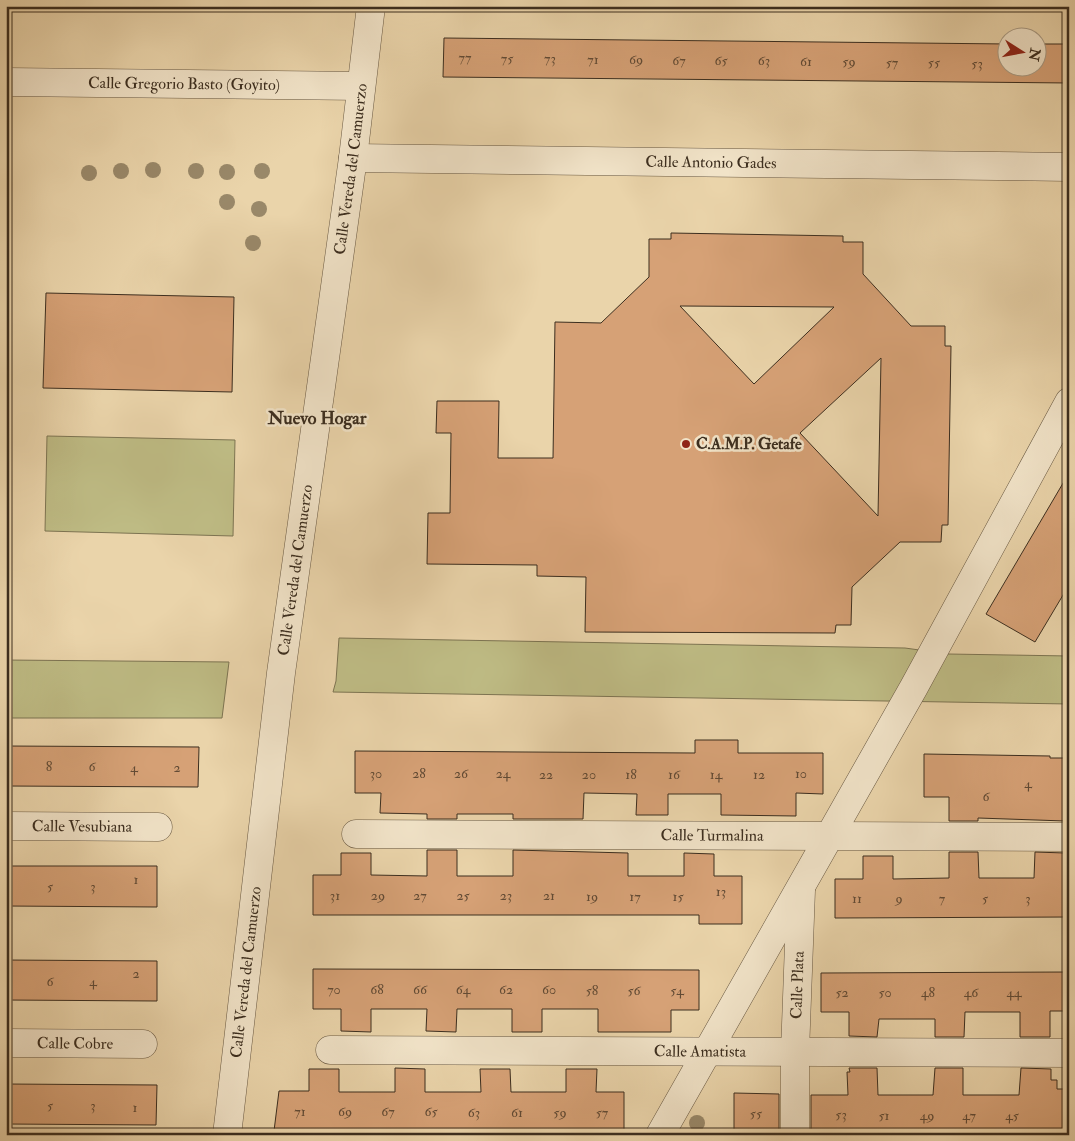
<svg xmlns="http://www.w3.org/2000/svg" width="1075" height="1141" font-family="'IM FELL Double Pica',serif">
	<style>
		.green { fill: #bebb84; stroke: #7d7452 }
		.building { fill: #d6a176; stroke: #3c2e1f; fill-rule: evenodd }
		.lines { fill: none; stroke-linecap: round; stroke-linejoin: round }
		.minor-casing { stroke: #685842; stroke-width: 29 }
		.minor { stroke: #f1e3c8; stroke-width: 28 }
		.tree { fill: #998869 }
		.poi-dot { fill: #8f2418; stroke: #f1e3c8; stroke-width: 2 }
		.labels { text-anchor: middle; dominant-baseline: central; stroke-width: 5; stroke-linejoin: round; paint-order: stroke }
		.number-label { font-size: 14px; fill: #624b35 }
		.street-label { font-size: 16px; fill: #3c2e1f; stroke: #f1e3c8 }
		.poi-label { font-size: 16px; font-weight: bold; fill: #3c2e1f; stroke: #f1e3c8; text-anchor: start }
		.neighbourhood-label { font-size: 18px; font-weight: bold; fill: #3c2e1f; stroke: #f1e3c8 }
	</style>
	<rect width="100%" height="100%" fill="#ead4aa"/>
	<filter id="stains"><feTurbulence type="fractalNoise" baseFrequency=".004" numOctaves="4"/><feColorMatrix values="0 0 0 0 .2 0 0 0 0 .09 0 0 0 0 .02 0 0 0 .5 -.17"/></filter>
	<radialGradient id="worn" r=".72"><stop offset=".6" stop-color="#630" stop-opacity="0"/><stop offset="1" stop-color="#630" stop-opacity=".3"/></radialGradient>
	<g class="green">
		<path d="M47 436 235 440 233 536 45 531Z"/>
		<path d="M339 638 905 648 948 654 1069 656V704L333 692 336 681Z"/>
		<path d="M6 660 229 662 222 718H6Z"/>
	</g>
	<g class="building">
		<path d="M444 38 1008 44V68H1038V44H1069V83L443 77Z"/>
		<path d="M671 233 843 236V242H863V274L911 326H945V346H951L948 525H942L941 542H900L852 587 851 625H836L835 633 585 632 586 577 537 576V565L427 564 428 513H450L451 433H436L437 401H499L498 458H553L555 322 601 323 649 277V239H671ZM680 306 834 307 754 384ZM881 358 878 516 800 433Z"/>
		<path d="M46 293 234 297 232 392 43 388Z"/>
		<path d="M1069 473V585L1035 642 986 614Z"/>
		<path d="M695 740H738V753H823V794L796 793V816L721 815V794H668V815H636L637 794 584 793 583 819H513V814H457V819H427V814L380 813 381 793H355V751L695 753Z"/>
		<path d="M6 746 199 747 198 787 6 786Z"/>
		<path d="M924 754 1050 756V758H1069V797H1066L1065 821 978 818V821H949V797H924Z"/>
		<path d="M427 850H457V876H513V850L628 853V876H684V853L714 854V876H742V924H699V915H313V875H341V853H371V875L427 876Z"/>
		<path d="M949 852H978L979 878H1034L1035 852 1065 853 1064 878H1069V917L835 918V879H863V856H893V879L949 878Z"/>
		<path d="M6 866H157V907L6 906Z"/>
		<path d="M6 960 157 961V1001L6 1000Z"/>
		<path d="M313 969 699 970V1010H671V1032H598V1009H542V1032H512V1009H457L456 1032 426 1031 427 1009H371V1032L341 1031V1009H313Z"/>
		<path d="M1069 972V1011H1050V1037H1020V1012H965L964 1037H935V1019H879L877 1037 849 1036V1012H821V973Z"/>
		<path d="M395 1068 425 1069V1092H481L480 1069H510L511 1092H566V1069H597L596 1092H624V1132L274 1131 279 1091H309V1069H339V1092H395Z"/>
		<path d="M849 1068H877L878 1095H933L935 1068H963V1095H1019L1021 1068 1051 1069V1080H1057V1089H1069V1135L819 1134V1132H811V1095H848L847 1072H850Z"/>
		<path d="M6 1084 157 1085 156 1125 6 1124Z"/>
		<path d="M734 1093 779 1094V1132H734Z"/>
	</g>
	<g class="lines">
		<defs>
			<g id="minor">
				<path id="s1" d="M6 82 361 86"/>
				<path id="s2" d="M353 158 1069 167"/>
				<path id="s3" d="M6 826 158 827"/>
				<path id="s4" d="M356 834 1069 837"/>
				<path id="s5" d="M6 1043 143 1044"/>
				<path id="s6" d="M330 1050 1069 1053"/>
				<path id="s7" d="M227 1135 281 673 353 158 371 6"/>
				<path d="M660 1135 914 687 1069 402"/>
				<path id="s8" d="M795 1135V1052L801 890"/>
			</g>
		</defs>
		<use href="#minor" class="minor-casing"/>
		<use href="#minor" class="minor"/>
	</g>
	<g class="tree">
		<circle cx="153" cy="170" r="8"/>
		<circle cx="121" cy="171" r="8"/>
		<circle cx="196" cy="171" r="8"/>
		<circle cx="262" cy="171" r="8"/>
		<circle cx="227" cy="172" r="8"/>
		<circle cx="89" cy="173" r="8"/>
		<circle cx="227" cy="202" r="8"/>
		<circle cx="259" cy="209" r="8"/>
		<circle cx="253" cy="243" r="8"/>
		<circle cx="697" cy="1123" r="8"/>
	</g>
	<circle class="poi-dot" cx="686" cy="444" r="5"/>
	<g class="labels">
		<g class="number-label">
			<text x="465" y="57">77</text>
			<text x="507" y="58">75</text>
			<text x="550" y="58">73</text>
			<text x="593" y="59">71</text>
			<text x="636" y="59">69</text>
			<text x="679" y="60">67</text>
			<text x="721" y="60">65</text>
			<text x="764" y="60">63</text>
			<text x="806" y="61">61</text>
			<text x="849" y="61">59</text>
			<text x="892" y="62">57</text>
			<text x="934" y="62">55</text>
			<text x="977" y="63">53</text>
			<text x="49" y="766">8</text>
			<text x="92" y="766">6</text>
			<text x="134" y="767">4</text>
			<text x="177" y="767">2</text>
			<text x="376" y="773">30</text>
			<text x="419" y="773">28</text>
			<text x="461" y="773">26</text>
			<text x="503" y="773">24</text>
			<text x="801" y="773">10</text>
			<text x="546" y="774">22</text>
			<text x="589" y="774">20</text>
			<text x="631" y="774">18</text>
			<text x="674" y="774">16</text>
			<text x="716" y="774">14</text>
			<text x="759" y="774">12</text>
			<text x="1028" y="783">4</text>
			<text x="986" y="796">6</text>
			<text x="136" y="879">1</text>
			<text x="50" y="886">5</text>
			<text x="93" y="886">3</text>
			<text x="721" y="891">13</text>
			<text x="335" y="895">31</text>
			<text x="378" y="895">29</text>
			<text x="420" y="895">27</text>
			<text x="463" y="895">25</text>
			<text x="506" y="895">23</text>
			<text x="549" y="895">21</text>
			<text x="592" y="896">19</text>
			<text x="635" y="896">17</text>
			<text x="678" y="896">15</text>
			<text x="857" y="898">11</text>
			<text x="899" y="898">9</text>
			<text x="942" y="898">7</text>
			<text x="985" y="898">5</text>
			<text x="1028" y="898">3</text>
			<text x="136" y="973">2</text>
			<text x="50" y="981">6</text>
			<text x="93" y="981">4</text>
			<text x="334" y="989">70</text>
			<text x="377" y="989">68</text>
			<text x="420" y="989">66</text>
			<text x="463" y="989">64</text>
			<text x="506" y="989">62</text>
			<text x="549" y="989">60</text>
			<text x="592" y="990">58</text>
			<text x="634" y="990">56</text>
			<text x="677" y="990">54</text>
			<text x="842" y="992">52</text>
			<text x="885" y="992">50</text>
			<text x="928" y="992">48</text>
			<text x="971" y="992">46</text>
			<text x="1014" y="992">44</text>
			<text x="50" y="1105">5</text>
			<text x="93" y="1105">3</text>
			<text x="135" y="1107">1</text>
			<text x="300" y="1111">71</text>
			<text x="345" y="1111">69</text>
			<text x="388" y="1111">67</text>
			<text x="431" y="1111">65</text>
			<text x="474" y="1112">63</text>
			<text x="517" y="1112">61</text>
			<text x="560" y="1112">59</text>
			<text x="602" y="1112">57</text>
			<text x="756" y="1113">55</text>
			<text x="841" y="1114">53</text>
			<text x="884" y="1115">51</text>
			<text x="927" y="1115">49</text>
			<text x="969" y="1115">47</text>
			<text x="1012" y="1115">45</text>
		</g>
		<g class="street-label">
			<text stroke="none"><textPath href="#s1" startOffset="178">Calle Gregorio Basto (Goyito)</textPath></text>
			<text stroke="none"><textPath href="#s2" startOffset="358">Calle Antonio Gades</textPath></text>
			<text stroke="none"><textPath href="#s7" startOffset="974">Calle Vereda del Camuerzo</textPath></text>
			<text stroke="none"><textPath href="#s7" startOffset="569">Calle Vereda del Camuerzo</textPath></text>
			<text stroke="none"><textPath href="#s3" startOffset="76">Calle Vesubiana</textPath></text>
			<text stroke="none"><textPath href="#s4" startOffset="356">Calle Turmalina</textPath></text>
			<text stroke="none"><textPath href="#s7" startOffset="164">Calle Vereda del Camuerzo</textPath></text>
			<text stroke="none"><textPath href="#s8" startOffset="150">Calle Plata</textPath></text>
			<text stroke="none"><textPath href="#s5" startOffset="69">Calle Cobre</textPath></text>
			<text stroke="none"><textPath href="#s6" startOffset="370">Calle Amatista</textPath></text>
		</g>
		<g class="poi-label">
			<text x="696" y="444">C.A.M.P. Getafe</text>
		</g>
		<g class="neighbourhood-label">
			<text x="317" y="418">Nuevo Hogar</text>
		</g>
	</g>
	<rect width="1075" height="1141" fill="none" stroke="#ead4aa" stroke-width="25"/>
	<rect x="8" y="8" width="1060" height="1126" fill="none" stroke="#3c2e1f" stroke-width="2.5"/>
	<rect x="12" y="12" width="1050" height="1116" fill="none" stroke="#3c2e1f"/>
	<g transform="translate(1022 52) rotate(101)"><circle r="24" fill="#f1e3c8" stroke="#a99b84"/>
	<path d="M0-4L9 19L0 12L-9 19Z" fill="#8f2418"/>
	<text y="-8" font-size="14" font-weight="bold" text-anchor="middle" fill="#3c2e1f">N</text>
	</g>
	<rect width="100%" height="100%" filter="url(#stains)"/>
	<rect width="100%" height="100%" fill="url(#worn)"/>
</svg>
